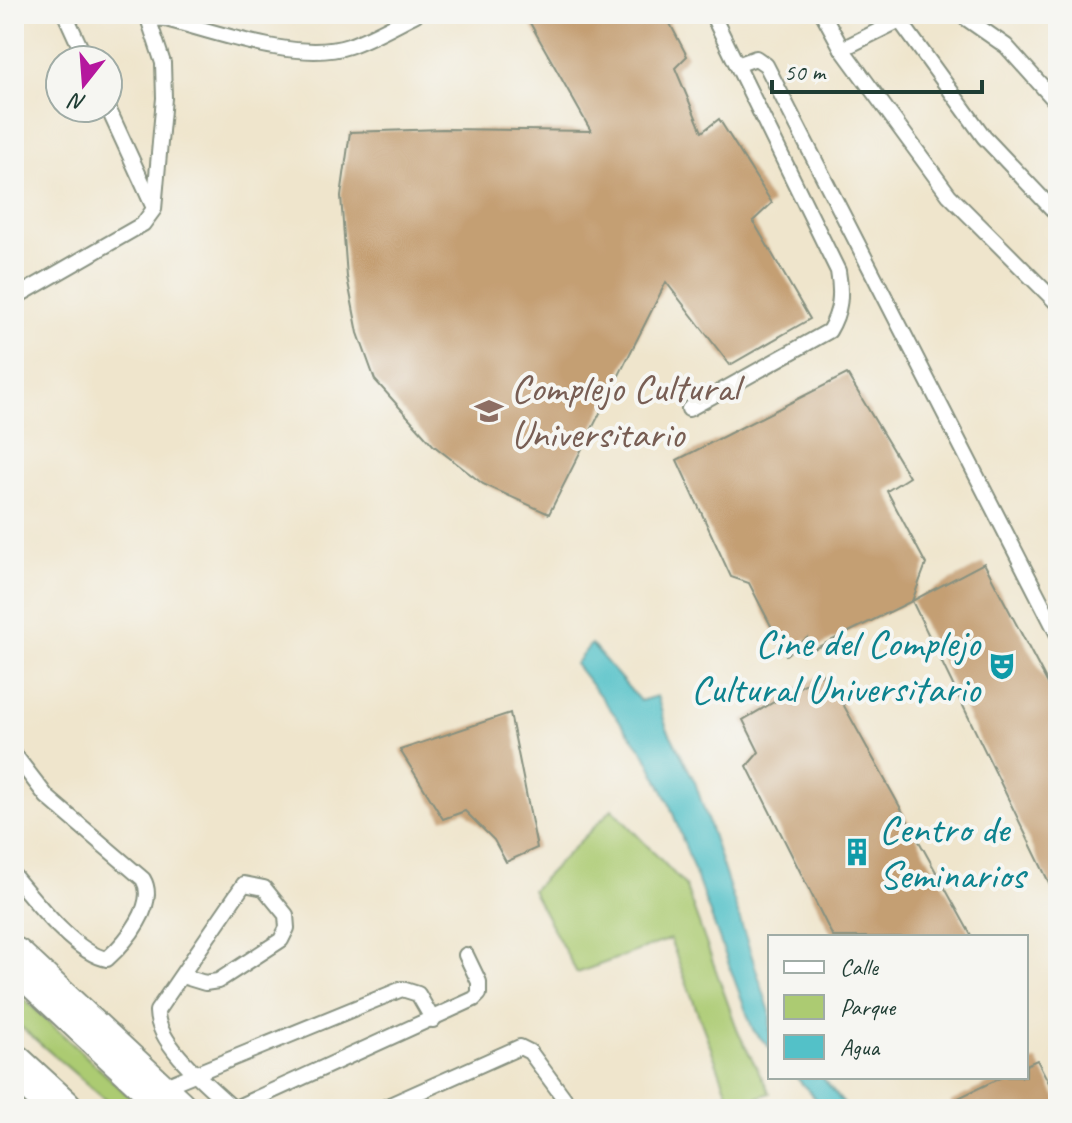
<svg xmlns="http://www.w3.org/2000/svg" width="1072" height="1123" font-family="Caveat,sans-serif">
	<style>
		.green { fill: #accb72; stroke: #668453; stroke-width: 2 }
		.water { fill: #53c1c8; stroke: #397f7e; stroke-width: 2 }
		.building { fill: #c49f73 }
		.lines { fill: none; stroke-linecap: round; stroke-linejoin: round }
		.lane-casing { stroke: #879180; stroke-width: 18 }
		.secondary-casing { stroke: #879180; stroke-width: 44 }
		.lane { stroke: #fff; stroke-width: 14 }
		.secondary { stroke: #fff; stroke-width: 40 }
		.labels { text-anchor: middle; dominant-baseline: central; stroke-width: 8; stroke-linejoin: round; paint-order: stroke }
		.education-label { font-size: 40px; fill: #785e54; stroke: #f6f6f2; text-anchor: start }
		.culture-label { font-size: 40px; fill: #0d838f; stroke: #f6f6f2; text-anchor: end }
	</style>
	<rect width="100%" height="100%" fill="#f6f6f2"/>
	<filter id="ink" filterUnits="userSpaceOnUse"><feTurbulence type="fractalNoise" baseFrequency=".0125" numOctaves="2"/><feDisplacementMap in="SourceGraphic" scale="16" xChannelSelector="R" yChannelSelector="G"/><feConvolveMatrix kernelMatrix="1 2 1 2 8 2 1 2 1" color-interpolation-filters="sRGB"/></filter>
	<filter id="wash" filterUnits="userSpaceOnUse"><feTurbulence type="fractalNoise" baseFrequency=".006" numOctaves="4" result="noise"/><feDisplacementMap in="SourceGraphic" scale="32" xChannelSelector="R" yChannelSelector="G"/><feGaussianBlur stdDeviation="1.8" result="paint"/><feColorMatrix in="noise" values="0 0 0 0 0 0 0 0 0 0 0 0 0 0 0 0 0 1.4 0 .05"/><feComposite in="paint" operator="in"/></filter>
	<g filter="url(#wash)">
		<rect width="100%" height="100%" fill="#efe5cc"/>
		<g class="green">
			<path d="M612 809 685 885 739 1034 770 1093 733 1107 670 939 577 973 532 890Z"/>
			<path d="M14 991 25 1000 143 1109H116L14 1021Z"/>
		</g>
		<g class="water">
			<path d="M591 644 640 701 657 696 666 726 695 782 770 1012V1048L753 1030 668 800 644 752 575 664Z"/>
			<path d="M796 1077H822L848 1109H825Z"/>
		</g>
		<g id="blocks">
			<g class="building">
				<path d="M525 14H665L687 56 675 68 702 132 719 119 772 203 753 221 810 319 730 365 666 282 549 514 483 484 433 445 375 380 358 333 347 277 341 196 350 132 443 129 591 131Z"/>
				<path d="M847 374 909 477 887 491 926 564 912 601 804 654 807 638 786 655 749 583 731 577 677 460Z"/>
				<path d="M984 563 1058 703V901L912 601Z"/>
				<path d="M822 674 838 695 972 937H833L747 766 759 752 743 720Z"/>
				<path d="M510 713 537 848 506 862 494 840 465 811 443 819 400 750Z"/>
				<path d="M1037 1060 1058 1100V1109H953L950 1102 1002 1077H1026V1065Z"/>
			</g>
		</g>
	</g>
	<g filter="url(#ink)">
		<use href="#blocks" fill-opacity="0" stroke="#879180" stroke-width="2"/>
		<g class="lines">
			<defs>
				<g id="lane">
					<path d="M65 14 86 60"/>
					<path d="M823 14 842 49 949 195 1058 304"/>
					<path d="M895 14 984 137 1058 215"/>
					<path d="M960 14 1006 46 1058 104"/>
					<path d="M842 49 898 21"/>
					<path d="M737 65 756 58 766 65 1058 635"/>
					<path d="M108 108 154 208"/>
					<path d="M14 298 143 224 154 209 164 98 163 63 148 18 166 19C216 32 299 63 349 46 372 38 394 25 416 14"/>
					<path d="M689 409 829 331C841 311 842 294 838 271L712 14"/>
					<path d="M14 754 47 797 143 879C158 904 126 942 107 959 76 954 35 901 14 876"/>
					<path d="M182 976 205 983 218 981 281 940 287 928 286 915 264 888 244 884 157 1011C156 1044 210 1087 234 1109"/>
					<path d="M158 1089 402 989 418 994 433 1020"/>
					<path d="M233 1109 474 999 479 994V982L466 955"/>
					<path d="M381 1109 520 1047 530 1052 572 1109"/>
				</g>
				<g id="secondary">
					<path d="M14 958 176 1109"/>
					<path d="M14 1065 62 1109"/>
				</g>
			</defs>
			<use href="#lane" class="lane-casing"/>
			<use href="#secondary" class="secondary-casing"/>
			<use href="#lane" class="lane"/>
			<use href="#secondary" class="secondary"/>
		</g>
	</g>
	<defs>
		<symbol id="university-bare" viewBox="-9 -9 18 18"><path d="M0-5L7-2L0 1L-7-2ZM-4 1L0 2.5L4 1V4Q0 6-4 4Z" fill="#8d6e63" stroke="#f6f6f2" stroke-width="2.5" paint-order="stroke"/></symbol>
		<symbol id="theatre-bare" viewBox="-9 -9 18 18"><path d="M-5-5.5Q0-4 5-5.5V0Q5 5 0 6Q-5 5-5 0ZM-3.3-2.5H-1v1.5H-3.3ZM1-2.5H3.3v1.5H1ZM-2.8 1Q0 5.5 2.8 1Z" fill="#0f9aa8" stroke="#f6f6f2" stroke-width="2.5" paint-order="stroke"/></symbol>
		<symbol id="building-bare" viewBox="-9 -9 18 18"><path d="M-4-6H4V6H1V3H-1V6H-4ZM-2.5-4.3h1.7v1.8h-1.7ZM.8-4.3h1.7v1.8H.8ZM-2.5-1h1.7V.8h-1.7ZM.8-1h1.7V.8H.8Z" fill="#0f9aa8" stroke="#f6f6f2" stroke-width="2.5" paint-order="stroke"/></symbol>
	</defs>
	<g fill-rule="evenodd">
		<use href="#university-bare" x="469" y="391" width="40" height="40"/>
		<use href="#theatre-bare" x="982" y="646" width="40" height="40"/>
		<use href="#building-bare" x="837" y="832" width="40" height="40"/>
	</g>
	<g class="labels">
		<g class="education-label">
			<text x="511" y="388">Complejo Cultural<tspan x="511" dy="46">Universitario</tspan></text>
		</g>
		<g class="culture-label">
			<text x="980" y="643">Cine del Complejo<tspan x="980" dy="46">Cultural Universitario</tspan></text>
			<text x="879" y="829" text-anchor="start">Centro de<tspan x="879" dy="46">Seminarios</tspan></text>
		</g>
	</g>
	<rect width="1072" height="1123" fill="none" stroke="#f6f6f2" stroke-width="48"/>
	<rect x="768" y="935" width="260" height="144" fill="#f6f6f2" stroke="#a0aca6" stroke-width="2"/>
	<rect x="784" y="961" width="40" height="12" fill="#ffffff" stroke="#a0aca6" stroke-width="2"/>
	<text x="840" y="975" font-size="24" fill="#1f3d34">Calle</text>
	<rect x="784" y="995" width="40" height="24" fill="#accb72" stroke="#a0aca6" stroke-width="2"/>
	<text x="840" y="1015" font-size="24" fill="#1f3d34">Parque</text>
	<rect x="784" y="1035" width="40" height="24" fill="#53c1c8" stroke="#a0aca6" stroke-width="2"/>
	<text x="840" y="1055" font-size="24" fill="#1f3d34">Agua</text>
	<g transform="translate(84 84) rotate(197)"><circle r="38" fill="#f6f6f2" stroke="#a0aca6" stroke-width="2"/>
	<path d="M0-6L14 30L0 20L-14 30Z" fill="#b5179e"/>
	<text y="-12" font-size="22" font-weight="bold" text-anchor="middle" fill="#1f3d34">N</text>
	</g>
	<path d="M772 80v12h210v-12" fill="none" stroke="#1f3d34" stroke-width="4"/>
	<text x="784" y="80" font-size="24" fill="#1f3d34" stroke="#f6f6f2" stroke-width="6" paint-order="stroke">50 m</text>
</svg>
